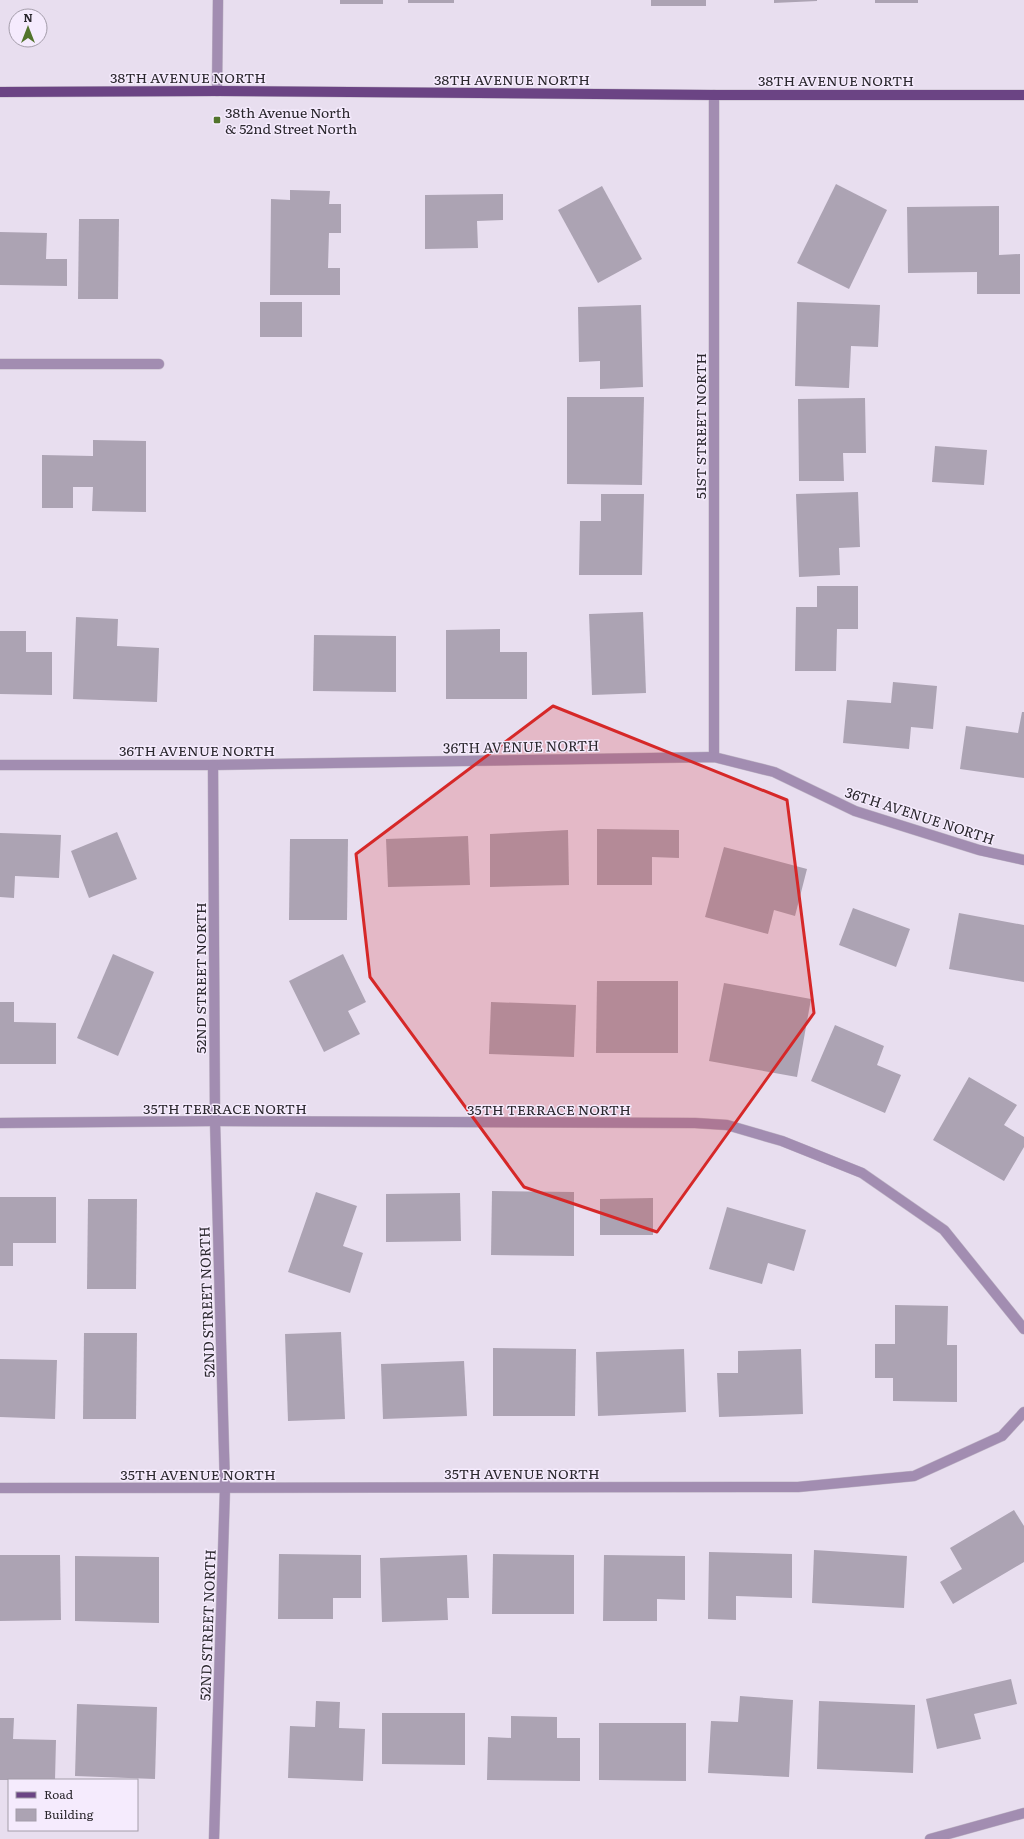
<svg xmlns="http://www.w3.org/2000/svg" width="1024" height="1839" font-family="Literata,serif">
	<style>
		.building { fill: #aca3b3 }
		.lines { fill: none; stroke-linecap: round; stroke-linejoin: round }
		.minor-casing { stroke: #c2b9c8; stroke-width: 11 }
		.major-casing { stroke: #c2b9c8; stroke-width: 11 }
		.minor { stroke: #a28db1; stroke-width: 10 }
		.major { stroke: #6b4484; stroke-width: 10 }
		.marked { fill: #d62828; fill-opacity: 0.2; stroke: #d62828; stroke-width: 3; stroke-linejoin: round }
		.poi-dot { fill: #52742c; stroke: #f5ebfd; stroke-width: 1.5 }
		.labels { text-anchor: middle; dominant-baseline: central; stroke-width: 3; stroke-linejoin: round; paint-order: stroke }
		.street-label { font-size: 14px; fill: #2a272d; stroke: #f5ebfd }
		.poi-label { font-size: 14px; fill: #2a272d; stroke: #f5ebfd; text-anchor: start }
	</style>
	<rect width="100%" height="100%" fill="#e8deef"/>
	<g class="building">
		<rect x="340" y="0" width="43" height="4"/>
		<rect x="408" y="0" width="46" height="3"/>
		<rect x="651" y="0" width="55" height="6"/>
		<path d="M774 0H817V1L774 3Z"/>
		<rect x="875" y="0" width="43" height="3"/>
		<path d="M836 184 887 210 849 289 797 263Z"/>
		<path d="M602 186 642 259 598 283 558 210Z"/>
		<path d="M290 190 330 191 329 204H341V233H329L328 268H340V295H270L271 199 290 200Z"/>
		<path d="M503 194V220L477 221 478 248 425 249V195Z"/>
		<path d="M999 206V255L1020 254V294H977V272L908 273 907 207Z"/>
		<path d="M79 219H119L118 299H78Z"/>
		<path d="M0 232 47 233 46 259H67V286L0 285Z"/>
		<rect x="260" y="302" width="42" height="35"/>
		<path d="M797 302 880 305 878 347 851 346 849 388 795 386Z"/>
		<path d="M641 305 643 387 600 389V361L579 362 578 307Z"/>
		<path d="M567 397H644L642 485 567 484Z"/>
		<path d="M865 398 866 453H843L844 481H799L798 399Z"/>
		<path d="M93 440 146 441V512L92 511 93 487H73V508H42V455L93 456Z"/>
		<path d="M935 446 987 450 984 485 932 482Z"/>
		<path d="M858 492 860 547 839 548 840 575 799 577 796 494Z"/>
		<path d="M601 494H644L642 575H579L580 521H601Z"/>
		<path d="M817 586H858V629H837L836 671H795L796 607H817Z"/>
		<path d="M643 612 646 693 592 695 589 614Z"/>
		<path d="M76 617 118 619 117 646 159 648 157 702 73 699Z"/>
		<path d="M500 629V652H527V699H446V630Z"/>
		<path d="M0 631H26V652H52V695L0 694Z"/>
		<path d="M314 635 396 636V692L313 691Z"/>
		<path d="M893 682 937 686 933 729 911 727 909 749 843 743 847 700 891 703Z"/>
		<path d="M1022 712H1024V778L960 769 966 726 1018 733Z"/>
		<path d="M597 829 679 830V858L652 857V885H597Z"/>
		<path d="M568 830 569 885 490 887V834Z"/>
		<path d="M117 832 137 879 89 898 71 851Z"/>
		<path d="M0 833 61 835 59 878 15 876 14 898 0 897Z"/>
		<path d="M468 836 470 885 388 887 386 839Z"/>
		<path d="M290 839H348L347 920H289Z"/>
		<path d="M724 847 807 869 795 916 774 910 768 934 705 917Z"/>
		<path d="M853 908 910 929 896 967 839 945Z"/>
		<path d="M959 913 1024 925V982L949 969Z"/>
		<path d="M113 954 154 972 118 1056 77 1038Z"/>
		<path d="M343 954 366 1002 348 1011 360 1034 324 1052 289 981Z"/>
		<path d="M597 981H678V1053H596Z"/>
		<path d="M724 983 811 999 797 1077 709 1061Z"/>
		<path d="M0 1002H14V1022L56 1023V1064H0Z"/>
		<path d="M491 1002 576 1005 574 1057 489 1054Z"/>
		<path d="M835 1025 884 1046 877 1065 901 1075 885 1113 811 1081Z"/>
		<path d="M969 1077 1017 1105 1004 1125 1024 1137V1147L1004 1181 933 1140Z"/>
		<path d="M492 1191 574 1192V1256L491 1255Z"/>
		<path d="M316 1192 357 1206 343 1246 363 1253 350 1293 288 1272Z"/>
		<path d="M460 1193 461 1241 386 1242V1194Z"/>
		<path d="M0 1197H56V1243H13V1266H0Z"/>
		<path d="M653 1198V1235H600V1199Z"/>
		<path d="M88 1199H137L136 1289H87Z"/>
		<path d="M727 1207 806 1230 794 1271 768 1263 762 1284 709 1269Z"/>
		<path d="M895 1305 948 1306 947 1345H957V1402L893 1401V1378H875V1344H895Z"/>
		<path d="M341 1332 345 1419 288 1421 285 1334Z"/>
		<path d="M84 1333H137L136 1419H83Z"/>
		<path d="M493 1348 576 1349 575 1416H493Z"/>
		<path d="M684 1349 686 1412 598 1416 596 1352Z"/>
		<path d="M801 1349 803 1414 719 1417 717 1373H738V1351Z"/>
		<path d="M0 1359 57 1360 55 1419 0 1417Z"/>
		<path d="M464 1361 467 1416 383 1419 381 1364Z"/>
		<path d="M1014 1510 1024 1526V1562L953 1604 940 1582 962 1569 950 1548Z"/>
		<path d="M814 1550 907 1556 904 1608 812 1603Z"/>
		<path d="M709 1552 792 1554V1598L736 1596V1620L708 1619Z"/>
		<path d="M279 1554 361 1555V1598H333V1619H278Z"/>
		<path d="M493 1554 574 1555V1614H492Z"/>
		<path d="M0 1555H60L61 1620 0 1621Z"/>
		<path d="M467 1555 469 1598H447L448 1620 382 1622 380 1558Z"/>
		<path d="M604 1555 685 1556V1600L657 1599V1621H603Z"/>
		<path d="M75 1556 159 1557V1623L75 1621Z"/>
		<path d="M1011 1679 1017 1704 974 1714 981 1739 937 1749 926 1699Z"/>
		<path d="M740 1696 793 1700 789 1777 708 1773 711 1721 738 1722Z"/>
		<path d="M316 1701 340 1702 339 1728 365 1729 363 1781 288 1778 290 1726 315 1727Z"/>
		<path d="M819 1701 915 1705 913 1773 817 1769Z"/>
		<path d="M77 1704 157 1707 155 1779 75 1776Z"/>
		<path d="M382 1713H465V1765L382 1764Z"/>
		<path d="M511 1716 557 1717V1738H580V1781L487 1780 488 1737 511 1738Z"/>
		<path d="M0 1718H14L13 1739 56 1740 55 1780H0Z"/>
		<path d="M599 1723H686V1781L599 1780Z"/>
	</g>
	<g class="lines">
		<defs>
			<g id="minor">
				<path d="M217 91 218 0"/>
				<path d="M0 364H159"/>
				<path d="M714 757V95"/>
				<path d="M0 765H213L714 757 774 772 855 811 979 850 1024 860"/>
				<path d="M213 765 215 1121 225 1488 214 1839"/>
				<path d="M0 1123 215 1121 695 1123 727 1125 782 1141 862 1173 944 1230 1024 1329"/>
				<path d="M0 1488 798 1487 914 1476 1002 1436 1024 1412"/>
				<path d="M930 1839 1024 1813"/>
			</g>
			<path id="major" d="M0 92 217 91 714 95H1024"/>
		</defs>
		<use href="#minor" class="minor-casing"/>
		<use href="#major" class="major-casing"/>
		<use href="#minor" class="minor"/>
		<use href="#major" class="major"/>
	</g>
	<path class="marked" d="M553 706 787 800 814 1013 657 1232 524 1187 370 977 356 854Z"/>
	<rect class="poi-dot" x="213" y="116" width="8" height="8" rx="2"/>
	<g class="labels">
		<g class="street-label">
			<text x="188" y="77">38TH AVENUE NORTH</text>
			<text x="512" y="79">38TH AVENUE NORTH</text>
			<text x="836" y="80">38TH AVENUE NORTH</text>
			<text transform="translate(700 426) rotate(-90)">51ST STREET NORTH</text>
			<text transform="translate(521 746) rotate(-1)">36TH AVENUE NORTH</text>
			<text x="197" y="750">36TH AVENUE NORTH</text>
			<text transform="translate(920 815) rotate(18)">36TH AVENUE NORTH</text>
			<text transform="translate(200 978) rotate(-90)">52ND STREET NORTH</text>
			<text x="225" y="1108">35TH TERRACE NORTH</text>
			<text x="549" y="1109">35TH TERRACE NORTH</text>
			<text transform="translate(206 1302) rotate(-92)">52ND STREET NORTH</text>
			<text x="522" y="1473">35TH AVENUE NORTH</text>
			<text x="198" y="1474">35TH AVENUE NORTH</text>
			<text transform="translate(207 1625) rotate(-88)">52ND STREET NORTH</text>
		</g>
		<g class="poi-label">
			<text x="225" y="112">38th Avenue North<tspan x="225" dy="16">&amp; 52nd Street North</tspan></text>
		</g>
	</g>
	<rect x="8" y="1779" width="130" height="52" fill="#f5ebfd" stroke="#a49daa"/>
	<rect x="16" y="1792" width="20" height="6" fill="#6b4484" stroke="#a49daa"/>
	<text x="44" y="1799" font-size="12" fill="#2a272d">Road</text>
	<rect x="16" y="1809" width="20" height="12" fill="#aca3b3" stroke="#a49daa"/>
	<text x="44" y="1819" font-size="12" fill="#2a272d">Building</text>
	<g transform="translate(28 28)"><circle r="19" fill="#f5ebfd" stroke="#a49daa"/>
	<path d="M0-3L7 15L0 10L-7 15Z" fill="#52742c"/>
	<text y="-6" font-size="11" font-weight="bold" text-anchor="middle" fill="#2a272d">N</text>
	</g>
</svg>
